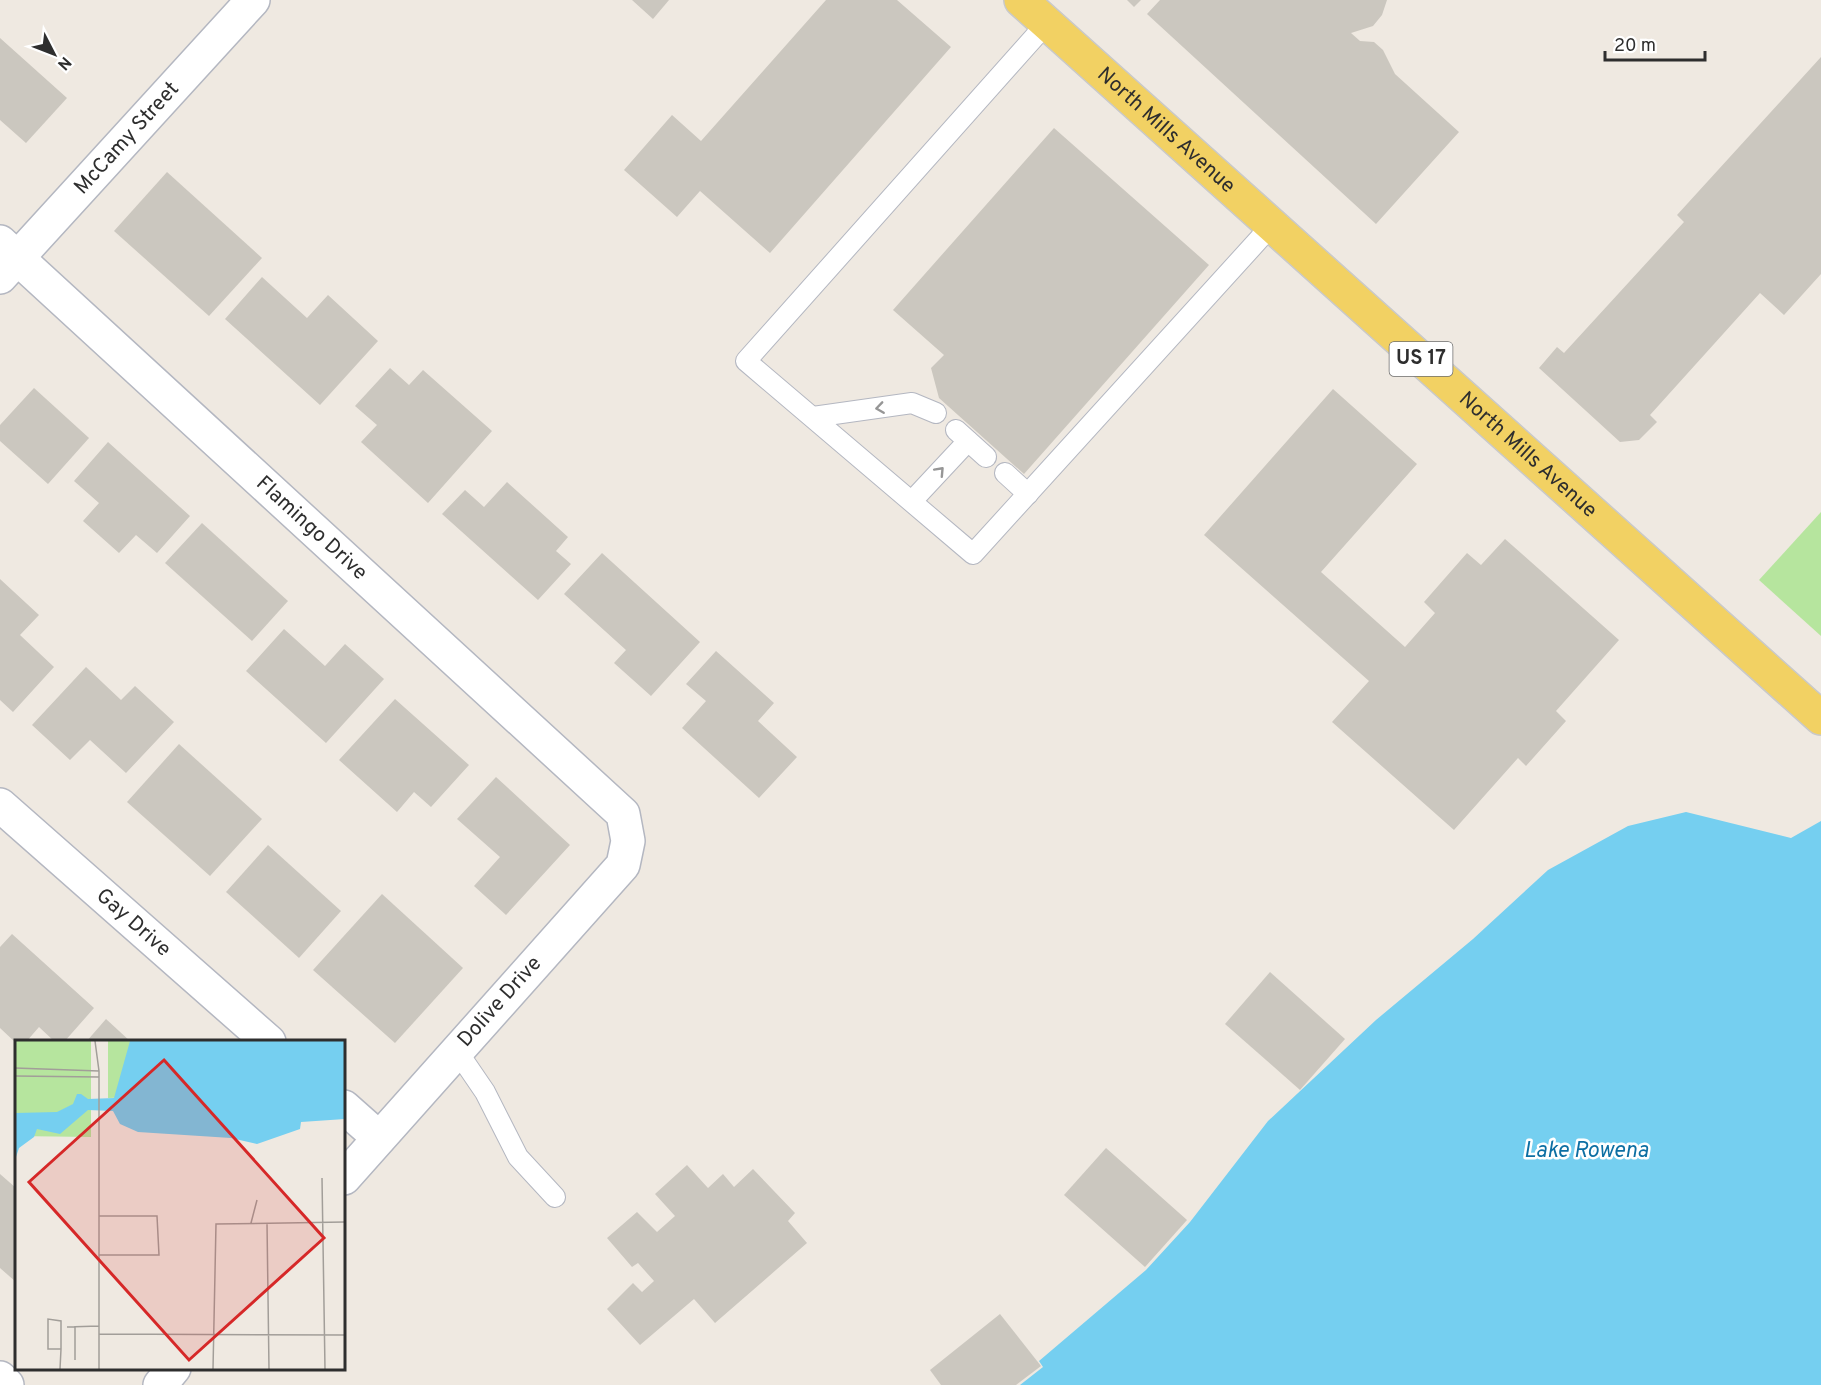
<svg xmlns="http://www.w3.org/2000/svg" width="1821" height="1385" font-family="Overpass,sans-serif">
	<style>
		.green { fill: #b6e59e }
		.water { fill: #75cff0 }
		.building { fill: #cbc7bf }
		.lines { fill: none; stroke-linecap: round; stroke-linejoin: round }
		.lane-casing { stroke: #b4b7c1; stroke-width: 22 }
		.street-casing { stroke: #b4b7c1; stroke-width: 36 }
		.primary-casing { stroke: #c9c9c9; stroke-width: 36 }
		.lane { stroke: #fff; stroke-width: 20 }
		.street { stroke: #fff; stroke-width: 33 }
		.primary { stroke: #f2d163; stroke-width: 33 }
		.oneway { stroke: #969696 }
		.labels { text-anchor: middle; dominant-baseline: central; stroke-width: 5; stroke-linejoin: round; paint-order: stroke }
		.shield { fill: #fff; stroke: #6d6d6d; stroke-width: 1.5 }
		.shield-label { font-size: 20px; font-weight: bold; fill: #2e2e2e }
		.street-label { font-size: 21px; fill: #2e2e2e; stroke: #fff }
		.water-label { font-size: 22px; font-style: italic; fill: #0d6fa3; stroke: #fff }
		.inset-road { fill: none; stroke: #a29e99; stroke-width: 1.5 }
		.view { fill: #d62828; fill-opacity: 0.15; stroke: #d62828; stroke-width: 3 }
		.inset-edge { fill: none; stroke: #2e2e2e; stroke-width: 3 }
	</style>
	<rect width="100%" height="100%" fill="#efe9e1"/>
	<path class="green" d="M1821 512V636L1759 580Z"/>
	<path class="water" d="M1686 812 1791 838 1821 821V1385H1020L1043 1367 1039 1361 1146 1270 1190 1222 1268 1121 1376 1020 1473 939 1548 870 1628 826Z"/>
	<g class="building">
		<path d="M632 0H669L653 19Z"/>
		<path d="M826 0H897L951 47 770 253 700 191 677 217 624 170 672 115 701 141Z"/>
		<path d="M1127 0H1141L1134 7Z"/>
		<path d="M1160 0H1387L1382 15 1373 26 1351 33 1360 41 1374 42 1383 50 1395 74 1459 132 1376 224 1147 14Z"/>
		<path d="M0 38 67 98 26 143 0 120Z"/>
		<path d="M1821 57V274L1784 315 1760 293 1650 415 1657 422 1639 440 1620 442 1539 368 1557 347 1564 353 1684 222 1677 215Z"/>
		<path d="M1054 128 1209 265 1024 474 939 398 931 368 944 355 893 310Z"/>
		<path d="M167 172 262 258 209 316 114 231Z"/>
		<path d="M262 277 307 318 328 295 378 341 320 405 225 319Z"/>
		<path d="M390 368 409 385 423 370 492 431 428 503 361 442 377 425 355 406Z"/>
		<path d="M34 388 89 438 48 484 0 441V425Z"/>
		<path d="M1333 389 1417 464 1321 572 1405 647 1435 613 1424 602 1467 553 1481 565 1505 539 1619 640 1556 711 1566 721 1526 766 1518 758 1454 830 1332 722 1369 681 1204 535Z"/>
		<path d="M108 442 190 516 157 553 136 535 119 553 83 521 99 503 74 481Z"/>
		<path d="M507 482 568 537 556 551 571 564 538 600 442 514 465 490 484 507Z"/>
		<path d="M202 523 288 601 252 641 165 563Z"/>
		<path d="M602 553 700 642 651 696 614 663 626 650 564 594Z"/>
		<path d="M0 579 39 615 20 635 54 667 13 712 0 700Z"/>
		<path d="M284 629 325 666 345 644 384 679 326 743 246 671Z"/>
		<path d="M716 651 774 703 758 721 797 757 759 798 682 728 706 701 686 684Z"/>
		<path d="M86 667 121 700 135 686 174 722 126 773 90 740 70 760 32 725Z"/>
		<path d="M395 699 469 765 431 807 414 792 397 812 339 760Z"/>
		<path d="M179 744 262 819 210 876 127 802Z"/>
		<path d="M496 777 570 845 506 915 474 886 500 857 457 819Z"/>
		<path d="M268 845 341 911 299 958 226 892Z"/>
		<path d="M382 894 463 968 395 1043 313 970Z"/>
		<path d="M12 934 94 1008 64 1042H55L39 1027 26 1042 16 1043 0 1028V947Z"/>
		<path d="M1270 972 1345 1039 1300 1090 1225 1024Z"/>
		<path d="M106 1019 131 1042H86Z"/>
		<path d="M1106 1148 1187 1220 1145 1267 1064 1195Z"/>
		<path d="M687 1165 708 1188 723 1174 734 1187 753 1169 795 1213 788 1221 807 1243 715 1323 694 1299 640 1345 607 1309 633 1283 642 1292 654 1281 638 1263 632 1267 607 1238 637 1212 657 1232 675 1216 655 1194Z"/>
		<path d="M0 1174 16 1188V1282L0 1268Z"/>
		<path d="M1000 1314 1041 1366 1016 1385H941L930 1370Z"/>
	</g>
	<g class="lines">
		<defs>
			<g id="lane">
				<path d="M1047 23 746 361 973 554 1272 225"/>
				<path d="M813 417 912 403 936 413"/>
				<path d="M956 430 986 457"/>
				<path d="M1005 473 1028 494"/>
				<path d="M912 501 968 441"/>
				<path d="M457 1051 485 1092 518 1157 555 1197"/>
			</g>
			<g id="street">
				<path id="s1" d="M0 242 623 814 628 841 623 865 344 1178"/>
				<path id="s2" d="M0 277 253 0"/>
				<path id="s3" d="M0 805 269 1042"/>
				<path d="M344 1107 379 1138"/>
				<path d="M0 1378 7 1385"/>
				<path d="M160 1385 174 1368"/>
			</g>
			<g id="primary">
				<path id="s4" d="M1021 0 1821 718"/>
			</g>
		</defs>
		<use href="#lane" class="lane-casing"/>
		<use href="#street" class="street-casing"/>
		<use href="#primary" class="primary-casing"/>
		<use href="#lane" class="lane"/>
		<use href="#street" class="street"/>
		<use href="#primary" class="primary"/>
	</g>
	<defs><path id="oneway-chevron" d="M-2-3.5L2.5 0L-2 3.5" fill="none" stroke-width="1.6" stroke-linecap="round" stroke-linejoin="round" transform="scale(1.5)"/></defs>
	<g class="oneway">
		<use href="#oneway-chevron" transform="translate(880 408) rotate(172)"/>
		<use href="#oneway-chevron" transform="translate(940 471) rotate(-47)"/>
	</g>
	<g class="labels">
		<rect class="shield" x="1389.5" y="342" width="63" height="34" rx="4.5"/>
		<g class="shield-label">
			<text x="1421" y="359">US 17</text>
		</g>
		<g class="street-label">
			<text stroke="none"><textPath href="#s4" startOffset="195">North Mills Avenue</textPath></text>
			<text stroke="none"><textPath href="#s2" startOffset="188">McCamy Street</textPath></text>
			<text stroke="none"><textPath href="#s4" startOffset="681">North Mills Avenue</textPath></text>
			<text stroke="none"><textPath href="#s1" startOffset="423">Flamingo Drive</textPath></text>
			<text stroke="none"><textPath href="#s3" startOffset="178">Gay Drive</textPath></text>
			<text transform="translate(500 1002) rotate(-48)">Dolive Drive</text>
		</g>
		<g class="water-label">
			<text x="1586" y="1151">Lake Rowena</text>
		</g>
	</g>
	<g transform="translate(15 1040)">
		<rect width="330" height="330" fill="#efe9e1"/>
		<path d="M0 1H76V97L0 96ZM93 1H159L123 57 93 58Z" fill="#b6e59e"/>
		<path d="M115 1H330V79L286 82 285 89 242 104 216 98 123 92 105 84 98 71 73 70 45 94 22 89 19 97 4 108 0 120V73L42 72 58 64 62 54H66L73 59 99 58Z" fill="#75cff0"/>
		<path class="inset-road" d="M80 1 84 31V329M0 28 84 31M0 36 84 37M307 138 310 329M84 176H142L144 215H84M236 183 242 160M252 183 254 329M60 286V320M52 287 84 286M84 294 330 295M45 329 46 309V281L33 279V309H46M198 329 201 184 330 182"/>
		<path class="view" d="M149 20 309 198 174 320 14 142Z"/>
		<rect width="330" height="330" class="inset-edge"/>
	</g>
	<g transform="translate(54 54) rotate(132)" stroke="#ffffff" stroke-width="4.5" paint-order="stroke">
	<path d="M0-4.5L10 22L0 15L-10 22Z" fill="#2e2e2e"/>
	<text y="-9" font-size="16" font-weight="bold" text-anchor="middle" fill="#2e2e2e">N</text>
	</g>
	<path d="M1605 51v9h100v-9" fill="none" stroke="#2e2e2e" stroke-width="3"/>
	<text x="1614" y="51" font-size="18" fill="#2e2e2e" stroke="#ffffff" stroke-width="4.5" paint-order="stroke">20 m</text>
</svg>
